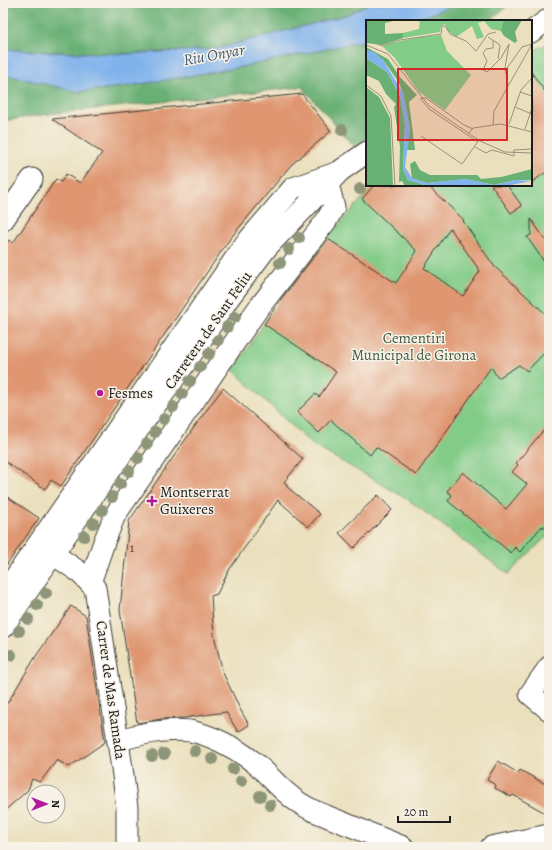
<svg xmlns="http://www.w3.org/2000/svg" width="552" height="850" font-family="Alegreya,serif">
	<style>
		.green { fill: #82cc88; stroke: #4f7452 }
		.forest { fill: #69b074; stroke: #426648 }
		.water { fill: #80b2ec; stroke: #4e6784 }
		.building { fill: #df9671; fill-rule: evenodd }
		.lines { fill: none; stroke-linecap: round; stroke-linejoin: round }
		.minor-casing { stroke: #3b3934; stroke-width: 23 }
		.minor { stroke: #fff; stroke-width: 21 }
		.tree { fill: #8d9679 }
		.poi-dot { fill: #b5179e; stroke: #f7f3e8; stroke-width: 1.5 }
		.labels { text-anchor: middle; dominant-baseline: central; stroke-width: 3; stroke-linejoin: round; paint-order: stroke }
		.number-label { font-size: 13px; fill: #4d3a31 }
		.street-label { font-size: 15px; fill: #1c1c1c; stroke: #f7f3e8 }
		.park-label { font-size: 15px; fill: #405a42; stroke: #f7f3e8 }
		.poi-label { font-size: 15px; fill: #1c1c1c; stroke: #f7f3e8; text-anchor: start }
		.water-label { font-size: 16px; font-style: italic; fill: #44586f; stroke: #f7f3e8 }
		.inset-road { fill: none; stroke: #98927d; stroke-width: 1 }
		.view { fill: #d62828; fill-opacity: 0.15; stroke: #d62828; stroke-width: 2 }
		.inset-edge { fill: none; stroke: #1c1c1c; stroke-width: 2 }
	</style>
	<rect width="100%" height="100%" fill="#f7f3e8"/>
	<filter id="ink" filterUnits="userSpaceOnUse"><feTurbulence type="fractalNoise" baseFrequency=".025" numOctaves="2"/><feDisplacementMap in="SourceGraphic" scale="8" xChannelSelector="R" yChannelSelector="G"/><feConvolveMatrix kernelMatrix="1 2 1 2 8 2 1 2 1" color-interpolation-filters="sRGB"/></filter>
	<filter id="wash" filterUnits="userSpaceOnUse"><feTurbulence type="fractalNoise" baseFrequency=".012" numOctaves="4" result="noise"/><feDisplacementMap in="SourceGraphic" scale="16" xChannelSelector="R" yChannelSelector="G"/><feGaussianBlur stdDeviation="0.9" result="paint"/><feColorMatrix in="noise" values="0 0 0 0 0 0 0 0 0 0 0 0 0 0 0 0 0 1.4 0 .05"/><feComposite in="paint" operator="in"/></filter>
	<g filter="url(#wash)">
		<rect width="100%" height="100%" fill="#ebe0bd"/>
		<path class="green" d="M549 42V534L508 574 406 498 311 444 233 370 285 293 313 256 311 254 318 245 320 246 374 185H531V53L541 46 542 47Z"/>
		<g class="forest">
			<path d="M29 3H370L346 15 216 49 127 54 45 52 3 49V5Z"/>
			<path d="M457 3H511L494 17 493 21H414Z"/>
			<path d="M367 40V138L356 148 302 87 48 114 3 121V74L79 92 129 86 241 67Z"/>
		</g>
		<path class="water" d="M370 3H457L414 21H367V40L241 67 129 86 79 92 3 74V49L45 52 127 54 216 49 346 15Z"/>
		<g id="blocks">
			<g class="building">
				<path d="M531 72 549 97V170L531 183Z"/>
				<path d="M302 94 331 131 291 165 229 240 61 486 51 480 45 489 3 460V248L9 240 13 243 56 179 61 182 66 174 80 183 102 153 52 119Z"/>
				<path d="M374 185H427L464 220 463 221 494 266 549 317V348L527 371 519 365 498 378 491 367 416 475 376 447 370 455 331 420 319 433 297 412 315 394 319 397 336 372 264 324 281 299 328 239 396 283 417 251 362 199ZM450 228 480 271 463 296 424 268Z"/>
				<path d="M491 185H507L522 206 511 213Z"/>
				<path d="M531 219 549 245V269L527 237 531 235Z"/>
				<path d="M223 388 303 459 284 482 288 485 286 486 320 514 308 527 278 500 229 570 217 594 211 596 214 635 223 673 240 709 249 725 238 732 226 712 183 718 162 719 137 723 120 610 129 521 195 426Z"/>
				<path d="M549 424V521L543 528 542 526 520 552 515 547 511 553 448 501 452 495 447 491 463 472 506 509 527 484 512 472 518 465 516 463Z"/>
				<path d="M3 494 39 518 3 570Z"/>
				<path d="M378 495 392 510 354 548 339 533Z"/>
				<path d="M71 606 86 616 105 742 69 767 57 760 40 782 32 779 28 790 3 812V710L36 656Z"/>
				<path d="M498 761 518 773 520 770 549 786V815L513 795 511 797 495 788 496 785 487 780Z"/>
			</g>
		</g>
	</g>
	<g filter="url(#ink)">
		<use href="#blocks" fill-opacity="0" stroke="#3b3934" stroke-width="1"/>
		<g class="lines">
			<defs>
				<g id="minor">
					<path d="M531 32 549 19"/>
					<path d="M3 220 32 179"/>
					<path d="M53 554 78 571 95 588 123 775 127 808V847"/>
					<path d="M90 583 104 542 115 515 257 310 326 221 334 207 328 184"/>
					<path d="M3 595 246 243 293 188 336 173"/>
					<path d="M3 627 138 430 195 349 228 299 267 247 340 171 367 152"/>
					<path d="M549 667 530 694 549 710"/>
					<path d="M118 741C137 734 170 728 190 731 211 735 234 747 251 760 265 770 275 784 289 795 296 802 306 807 314 811L403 847"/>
					<path d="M491 847 549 835"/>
				</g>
			</defs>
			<use href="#minor" class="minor-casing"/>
			<use href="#minor" class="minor"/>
		</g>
		<g class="tree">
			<circle cx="342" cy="130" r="6"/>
			<circle cx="360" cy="189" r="6"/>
			<circle cx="299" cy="238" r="6"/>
			<circle cx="289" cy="249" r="6"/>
			<circle cx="280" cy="263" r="6"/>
			<circle cx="235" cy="317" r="6"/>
			<circle cx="227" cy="327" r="6"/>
			<circle cx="218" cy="340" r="6"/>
			<circle cx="209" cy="354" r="6"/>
			<circle cx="200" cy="367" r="6"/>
			<circle cx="190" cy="381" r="6"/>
			<circle cx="182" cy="394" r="6"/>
			<circle cx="173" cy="407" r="6"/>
			<circle cx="164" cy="419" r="6"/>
			<circle cx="155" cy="432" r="6"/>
			<circle cx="147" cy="444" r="6"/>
			<circle cx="138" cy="458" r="6"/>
			<circle cx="129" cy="471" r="6"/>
			<circle cx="120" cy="484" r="6"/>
			<circle cx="112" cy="497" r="6"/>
			<circle cx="102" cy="510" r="6"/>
			<circle cx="93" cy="523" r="6"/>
			<circle cx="84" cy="536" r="6"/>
			<circle cx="46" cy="593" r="6"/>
			<circle cx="37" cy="605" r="6"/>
			<circle cx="28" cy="619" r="6"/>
			<circle cx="19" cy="631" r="6"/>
			<circle cx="11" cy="655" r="6"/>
			<circle cx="195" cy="751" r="6"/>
			<circle cx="164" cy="754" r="6"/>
			<circle cx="152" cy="756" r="6"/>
			<circle cx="212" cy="759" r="6"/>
			<circle cx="233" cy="769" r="6"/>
			<circle cx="241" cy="781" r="6"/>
			<circle cx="260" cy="796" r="6"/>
			<circle cx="270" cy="805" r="6"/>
		</g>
	</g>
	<g class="poi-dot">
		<circle cx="100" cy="393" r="4"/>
		<path d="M150 495h4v4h4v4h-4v4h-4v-4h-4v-4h4z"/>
	</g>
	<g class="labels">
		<g class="number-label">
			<text x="132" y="547">1</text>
		</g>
		<g class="street-label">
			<text transform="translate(208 330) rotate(-55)">Carretera de Sant Feliu</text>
			<text transform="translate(111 690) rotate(82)">Carrer de Mas Ramada</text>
		</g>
		<g class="park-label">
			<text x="414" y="338">Cementiri<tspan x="414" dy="17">Municipal de Girona</tspan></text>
		</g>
		<g class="poi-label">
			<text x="108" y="393">Fesmes</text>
			<text x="160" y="492">Montserrat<tspan x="160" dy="17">Guixeres</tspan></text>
		</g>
		<g class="water-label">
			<text transform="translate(214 55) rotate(-10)">Riu Onyar</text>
		</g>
	</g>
	<g transform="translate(366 20)">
		<rect width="166" height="166" fill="#ebe0bd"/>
		<path d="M50 0H138L139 3 135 11 125 9 118 1 112 3 118 17 111 19 106 6 90 17 82 11 79 4 75 6 74 12 37 18V13L53 9 54 2ZM75 15 81 31 105 55 79 90 53 72 28 37 17 27 21 24 53 17Z" fill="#82cc88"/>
		<path d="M0 0H31L19 3V14L37 13V18L17 25 0 23ZM138 0H156L149 12 151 21 149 23 138 16 135 11ZM0 27 22 39 34 57 51 75 43 82 49 130H40L44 110 37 73 32 61 17 40 0 30ZM0 38 21 52 34 76 39 104 37 149 42 160 62 166H39L36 161 33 162 34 127 28 87 30 84 20 74 13 61 0 55ZM0 67 13 77 24 98 27 166H0ZM49 141 54 150 64 155H111L115 159 135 157 166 149V160H150L128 165 99 159 61 163 46 158 44 144Z" fill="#69b074"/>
		<path d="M0 30 8 32 17 40 37 73 44 110 39 147 46 158 61 163 99 159 128 165 150 160 166 161 140 166H62L42 160 37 149 39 104 34 76 21 52 0 38Z" fill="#80b2ec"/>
		<path class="inset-road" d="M122 17 134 25 132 39M127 20V28L120 29 117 33 121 41 117 50 121 52 135 38 143 24 139 48 142 64M11 24 17 26 34 20 75 14 76 6H79L84 14 100 21 110 31 122 14 130 12M0 25 22 34 63 86 114 121 139 132 166 133M139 51 156 27 166 24M0 65 15 76 25 96 29 166M154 72 166 76M54 78 63 89 112 122M55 78H60L98 105 107 109M149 87 166 94M143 104 155 70 166 58M127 105 128 91 166 24M159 109 166 88M103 113 107 108 135 104 166 112M55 116 96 144 113 120M109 127 120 133 126 130 148 136V130L166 129"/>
		<path class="view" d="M32 49H141V120H32Z"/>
		<rect width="166" height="166" class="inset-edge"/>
	</g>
	<rect width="552" height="850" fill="none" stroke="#f7f3e8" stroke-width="16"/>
	<g transform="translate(46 804) rotate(90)"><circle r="19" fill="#f7f3e8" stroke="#9f9d96"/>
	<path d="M0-3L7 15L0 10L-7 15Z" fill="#b5179e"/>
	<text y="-6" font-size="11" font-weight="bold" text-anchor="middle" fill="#1c1c1c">N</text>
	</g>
	<path d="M398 816v6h52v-6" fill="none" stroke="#1c1c1c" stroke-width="2"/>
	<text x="404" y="816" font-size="12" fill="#1c1c1c" stroke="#f7f3e8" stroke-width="3" paint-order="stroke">20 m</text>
</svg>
